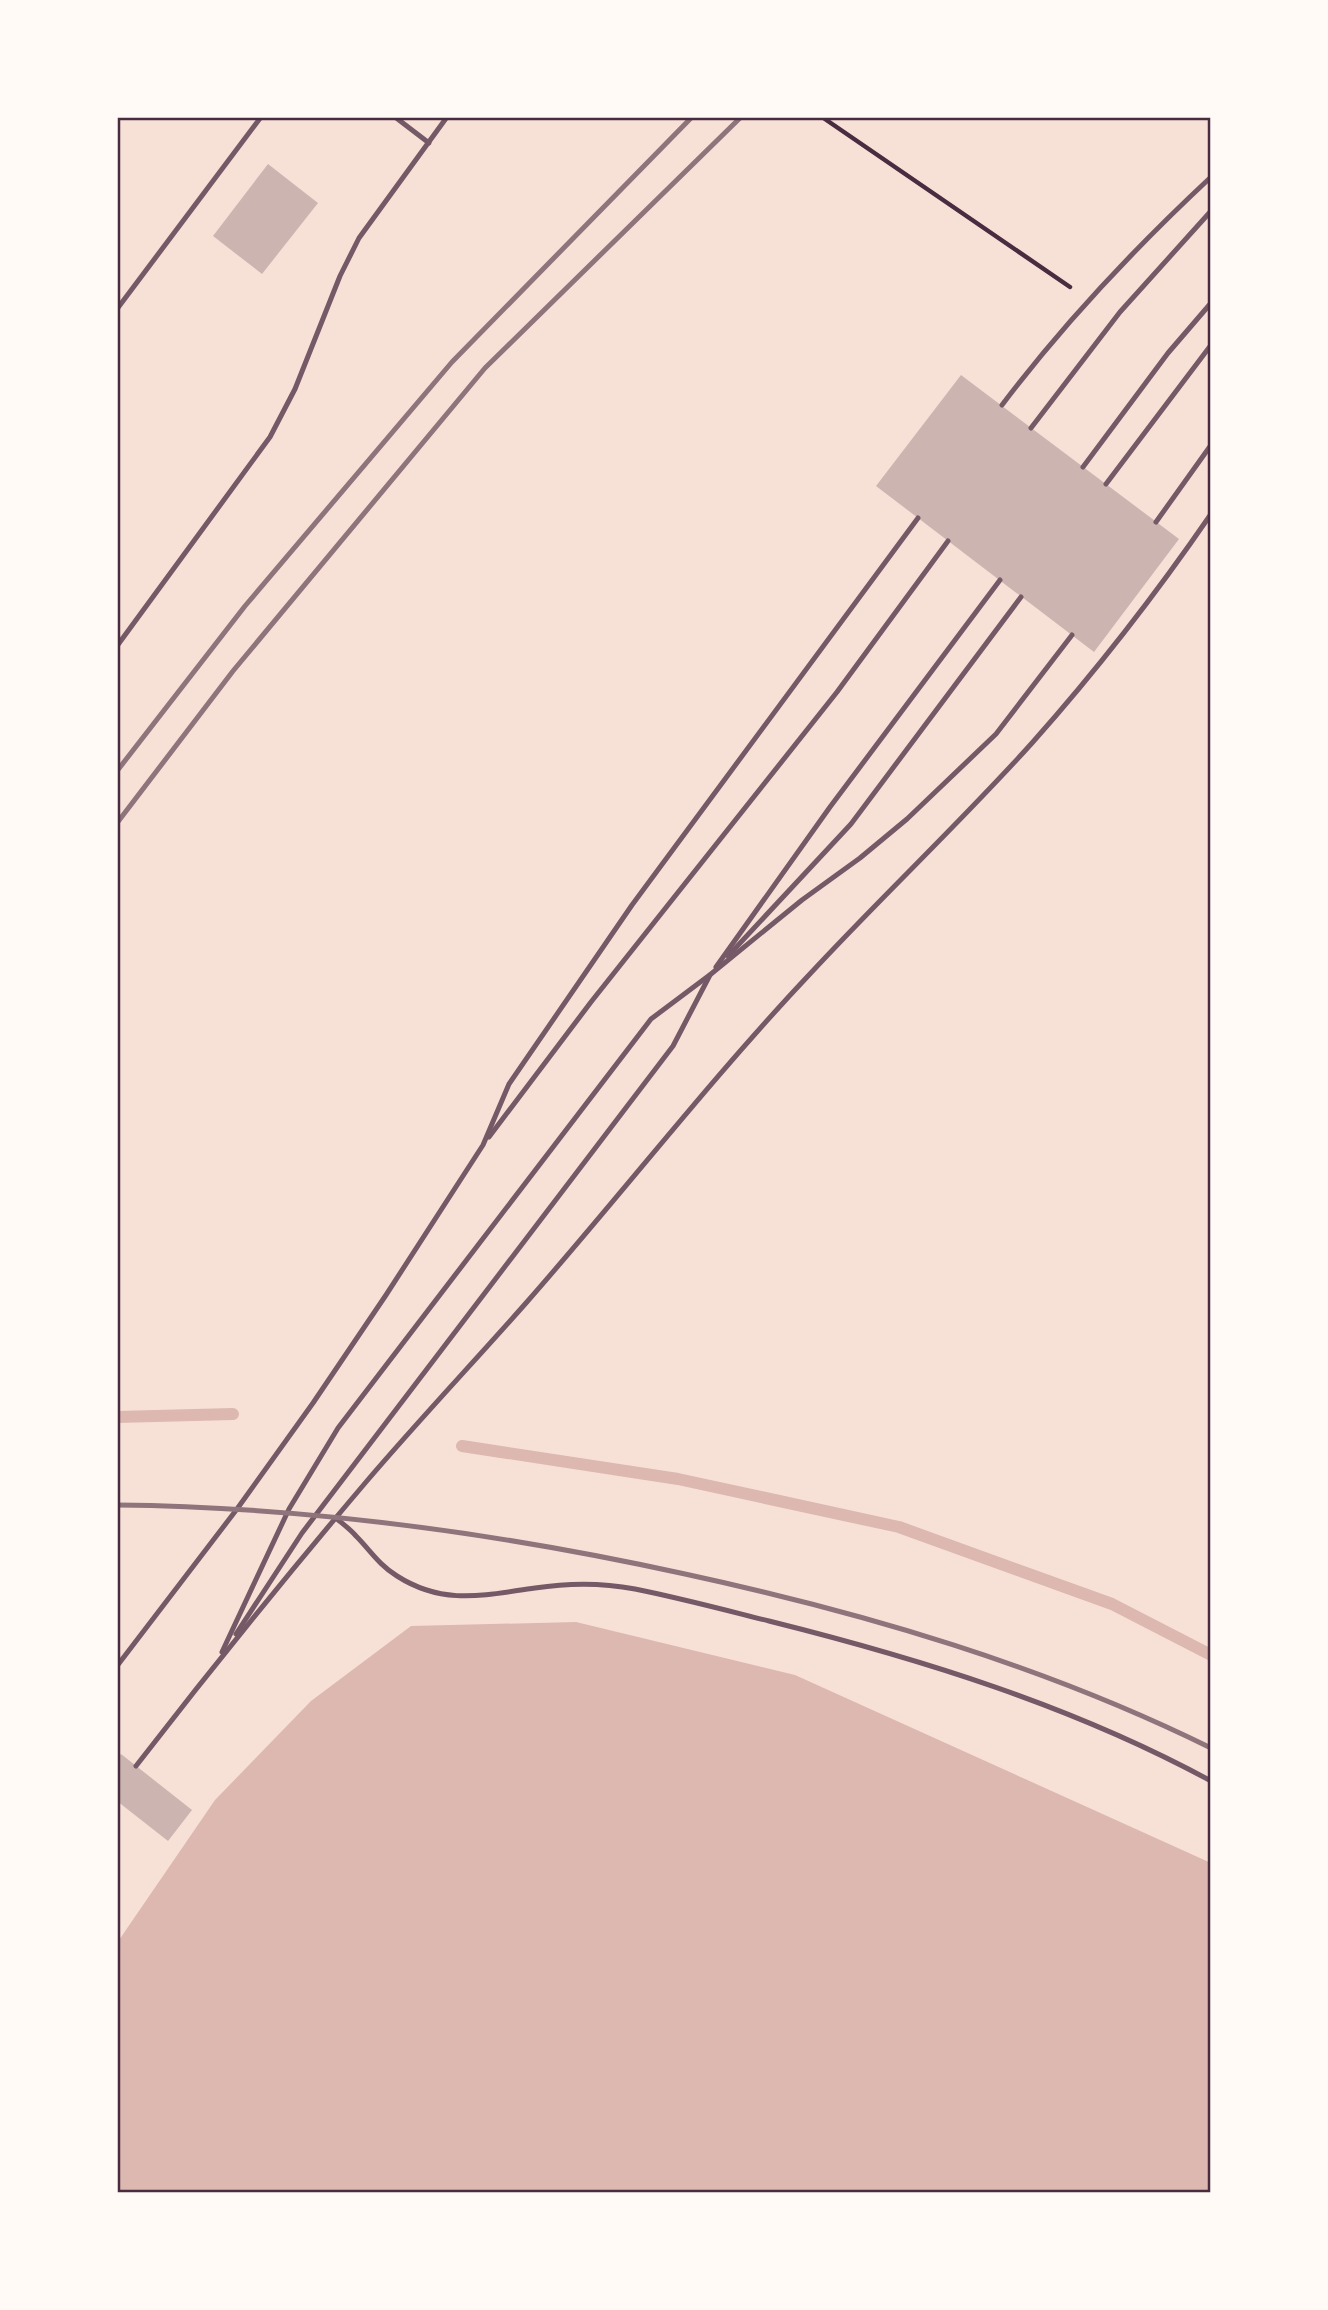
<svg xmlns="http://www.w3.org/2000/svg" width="1328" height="2310" font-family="Figtree,sans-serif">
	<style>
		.water { fill: #dcb8b0 }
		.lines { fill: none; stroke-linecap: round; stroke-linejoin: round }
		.stream { stroke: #dcb8b0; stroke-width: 12 }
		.building { fill: #ccb4b1 }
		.path { stroke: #4a2c40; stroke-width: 4.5 }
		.service { stroke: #755966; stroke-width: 5 }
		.rail { stroke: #8f747c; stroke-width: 5 }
		.neatline { fill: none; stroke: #4a2c40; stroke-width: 2.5 }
	</style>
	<rect width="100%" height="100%" fill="#f7e1d7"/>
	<path class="water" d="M576 1622 795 1675 1211 1863V2193H117V1943L215 1800 311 1701 411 1626Z"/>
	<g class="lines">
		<g class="stream">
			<path d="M117 1417 233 1414"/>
			<path d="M462 1446 678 1479 899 1527 1112 1604 1211 1655"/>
		</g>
	</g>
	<g class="building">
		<path d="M268 164 318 203 262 274 213 236Z"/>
		<path d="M961 375 1179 539 1094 652 876 486Z"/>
		<path d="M121 1754 192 1810 168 1841 117 1801V1759Z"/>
	</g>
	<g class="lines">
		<path class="path" d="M822 117 1070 287"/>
		<g class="service">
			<path d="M395 117 429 143"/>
			<path d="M117 309 261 117"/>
			<path d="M1002 405C1064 323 1136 247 1211 177"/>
			<path d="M1031 428 1120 312 1211 211"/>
			<path d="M1083 467 1168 353 1211 303"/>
			<path d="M1106 484 1211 345"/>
			<path d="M1156 522 1211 445"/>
			<path d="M117 646 270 437 295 389 340 276 359 238 447 117"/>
			<path d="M728 956 851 824 1021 597"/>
			<path d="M716 967 830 807 1000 580"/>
			<path d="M489 1137 591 1002 837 692 948 541"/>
			<path d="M336 1518C343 1524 350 1529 356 1536 370 1550 379 1565 397 1576 444 1606 484 1595 535 1588 567 1583 604 1583 635 1589 680 1598 725 1610 769 1621 921 1659 1073 1706 1211 1781"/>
			<path d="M236 1634 302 1533 673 1046 710 975"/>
			<path d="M222 1652 289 1509 338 1428 651 1019 711 974 802 900 860 858 907 819 996 734 1072 635"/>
			<path d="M117 1666 237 1509 313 1403 386 1295 483 1145 509 1084 632 905 918 518"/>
			<path d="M136 1766C211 1669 287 1575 366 1482 418 1421 473 1363 526 1303 621 1195 709 1081 808 976 881 897 960 823 1032 743 1097 670 1156 594 1211 514"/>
		</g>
		<g class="rail">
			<path d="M117 771 245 606 452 362 692 117"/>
			<path d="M117 823 233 671 485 368 741 117"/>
			<path d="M117 1505C308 1507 498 1533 685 1574 865 1613 1045 1666 1211 1748"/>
		</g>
	</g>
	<rect width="1328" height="2310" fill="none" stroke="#fffaf5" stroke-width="238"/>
	<rect x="119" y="119" width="1090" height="2072" class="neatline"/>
</svg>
